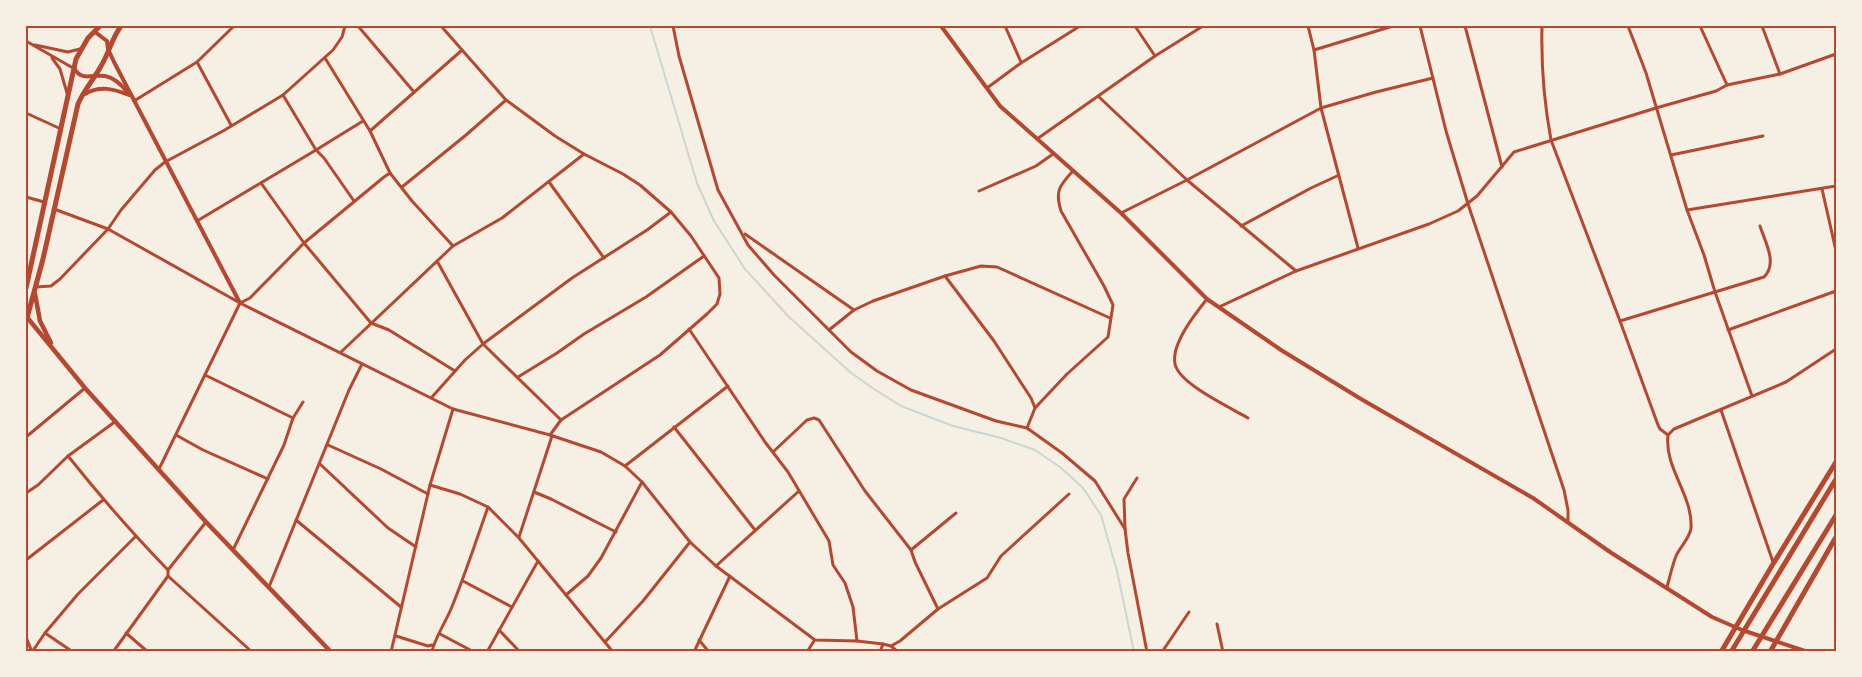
<svg xmlns="http://www.w3.org/2000/svg" width="1862" height="677" font-family="'IBM Plex Serif',serif">
	<style>
		.lines { fill: none; stroke-linecap: round; stroke-linejoin: round }
		.stream { stroke: #c9d6d2; stroke-width: 2 }
		.minor { stroke: #b5482f; stroke-width: 3 }
		.tertiary { stroke: #b5482f; stroke-width: 4 }
		.secondary { stroke: #b5482f; stroke-width: 4.5 }
		.primary { stroke: #b5482f; stroke-width: 5 }
		.trunk { stroke: #b5482f; stroke-width: 5 }
		.neatline { fill: none; stroke: #b5482f; stroke-width: 2 }
	</style>
	<rect width="100%" height="100%" fill="#f6efe4"/>
	<g class="lines">
		<path class="stream" d="M650 26 697 183 714 221 745 269 788 316 850 372 874 389 901 406 953 426 1001 438 1035 450 1060 467 1083 488 1101 515 1117 571 1134 652"/>
		<g class="minor">
			<path d="M358 26 414 92"/>
			<path d="M441 26 506 100 555 136 584 154 623 174 640 185 671 212 691 236 719 278 720 294 717 304 707 314 660 355 561 420 550 435"/>
			<path d="M673 26 679 56 718 190 748 245 774 275 851 352 877 371 911 390 996 421 1027 428"/>
			<path d="M1005 26 1021 62"/>
			<path d="M1135 26 1155 56"/>
			<path d="M1308 26 1314 50 1321 108 1358 248"/>
			<path d="M1420 26 1446 131 1468 204 1564 490 1568 510V522"/>
			<path d="M1465 26 1502 167"/>
			<path d="M1542 26C1541 64 1544 102 1551 140L1620 321"/>
			<path d="M1628 26 1646 73 1687 210 1704 255 1715 292 1752 396"/>
			<path d="M1700 26 1727 85"/>
			<path d="M1762 26 1780 74"/>
			<path d="M26 41 73 68"/>
			<path d="M35 45 68 52 80 49"/>
			<path d="M1314 50 1393 26"/>
			<path d="M52 58 60 69 67 93"/>
			<path d="M325 58 370 131 390 173"/>
			<path d="M197 62 231 125"/>
			<path d="M987 88 1021 63 1080 26"/>
			<path d="M283 95 316 150 363 121"/>
			<path d="M1099 97 1187 180 1296 271"/>
			<path d="M134 101 197 62 234 26"/>
			<path d="M26 113 61 129"/>
			<path d="M370 131 461 51"/>
			<path d="M1037 139 1155 56 1203 26"/>
			<path d="M1671 155 1763 136"/>
			<path d="M1072 172C1059 186 1055 192 1061 211L1104 286 1113 305 1108 337 1067 374 1035 408 1027 428 1062 453 1095 481 1125 529"/>
			<path d="M549 182 604 258"/>
			<path d="M261 183 304 243 371 323 389 330 455 371"/>
			<path d="M402 187 466 135 506 100"/>
			<path d="M1822 189 1836 251"/>
			<path d="M979 191 1036 166 1053 154"/>
			<path d="M26 197 44 202"/>
			<path d="M54 209 108 229 240 303 453 409 550 435 601 452 625 466 642 482 690 542 716 566 815 640 857 641 883 644 891 646 898 652"/>
			<path d="M1687 210 1836 186"/>
			<path d="M1121 213 1187 180 1321 108 1376 92 1433 78"/>
			<path d="M197 221 316 150 324 158 354 201"/>
			<path d="M1241 226 1311 188 1337 176"/>
			<path d="M745 234 854 310"/>
			<path d="M437 261 483 344 561 420"/>
			<path d="M945 276 994 341 1031 398 1035 408"/>
			<path d="M36 287 51 286 60 279 108 229 121 210 155 170 165 162 223 131 283 95 333 50 342 37 345 26"/>
			<path d="M1207 299C1195 314 1171 344 1175 364 1179 384 1231 408 1248 418"/>
			<path d="M1219 307 1296 271 1429 224 1458 211 1477 196 1514 152 1656 108 1716 91 1727 85 1780 74 1836 54"/>
			<path d="M689 329 765 442 788 472 829 541 833 565 845 583 853 607 857 641"/>
			<path d="M829 330 854 310 873 301 945 276 981 266 997 267 1110 318"/>
			<path d="M1728 330 1836 291"/>
			<path d="M341 352 453 246 502 218 584 154"/>
			<path d="M205 375 293 418"/>
			<path d="M518 377 557 353 584 334 646 297 704 256"/>
			<path d="M432 397 465 360 483 344 572 278 647 230 671 212"/>
			<path d="M1721 410 1773 562"/>
			<path d="M674 427 755 530"/>
			<path d="M176 435 203 450 268 479"/>
			<path d="M1668 435 1660 429 1658 425 1620 321 1764 277C1778 263 1765 242 1760 226"/>
			<path d="M26 437 85 388"/>
			<path d="M328 445 381 469 428 494"/>
			<path d="M774 451 807 420 814 418 819 420 865 491 911 550 915 562 938 609"/>
			<path d="M68 456C100 496 133 534 168 570"/>
			<path d="M320 464 388 528 416 547"/>
			<path d="M625 466 728 386"/>
			<path d="M159 469 240 303 250 298 304 243 384 177 390 173 412 201 453 246"/>
			<path d="M1137 478 1124 499 1125 529 1128 553 1147 652"/>
			<path d="M430 485 460 494 488 507 519 538 613 652"/>
			<path d="M534 492 551 499 616 532"/>
			<path d="M26 493 38 485 68 456 116 421"/>
			<path d="M296 520 401 607"/>
			<path d="M519 537 552 436"/>
			<path d="M233 550 284 445 293 418 303 402"/>
			<path d="M911 550 956 513"/>
			<path d="M26 560 103 500"/>
			<path d="M716 566 799 491"/>
			<path d="M168 576 252 652"/>
			<path d="M463 581 512 607"/>
			<path d="M269 587 349 390 362 364"/>
			<path d="M1667 587C1670 577 1672 566 1676 556 1680 547 1690 538 1691 528 1693 495 1664 468 1668 435L1674 429 1786 382 1836 349"/>
			<path d="M566 595 588 576 601 558 642 482"/>
			<path d="M1217 624 1223 652"/>
			<path d="M499 630 520 652"/>
			<path d="M45 633 78 594 135 537"/>
			<path d="M126 633 148 652"/>
			<path d="M440 634 474 652"/>
			<path d="M396 636 428 646 432 645"/>
			<path d="M26 637 32 652"/>
			<path d="M699 640 709 652"/>
			<path d="M606 641 643 601 690 542"/>
			<path d="M891 646 900 641 938 609 987 578 1001 556 1069 494"/>
			<path d="M32 652 45 633 73 652"/>
			<path d="M113 652 168 576V570L206 522"/>
			<path d="M391 652 430 485 453 409"/>
			<path d="M432 652C433 642 446 621 451 609 465 575 476 541 488 507"/>
			<path d="M487 652 538 561"/>
			<path d="M694 652 730 576"/>
			<path d="M807 652 814 641"/>
			<path d="M880 652 883 644"/>
			<path d="M1162 652 1189 612"/>
		</g>
		<g class="tertiary">
			<path d="M941 26 1000 106 1121 213 1207 299 1281 350 1361 399 1533 498 1610 552 1712 617 1742 630 1808 652"/>
			<path d="M95 32 107 41 108 49 114 62 240 303"/>
			<path d="M74 68C82 82 92 74 105 76 115 78 122 85 128 93"/>
			<path d="M85 94C100 85 114 89 129 95"/>
		</g>
		<g class="secondary">
			<path d="M35 294 40 321 51 343"/>
			<path d="M26 316 85 388 206 522 331 652"/>
		</g>
		<g class="primary">
			<path d="M26 288 76 59 88 38 100 26"/>
			<path d="M27 318 43 259 78 104C84 90 94 79 101 66 109 53 112 38 121 26"/>
		</g>
		<g class="trunk">
			<path d="M1721 652 1773 564 1836 462"/>
			<path d="M1731 652 1836 479"/>
			<path d="M1752 652 1836 515"/>
			<path d="M1770 652 1836 537"/>
		</g>
	</g>
	<rect width="1862" height="677" fill="none" stroke="#f6efe4" stroke-width="54"/>
	<rect x="27" y="27" width="1808" height="623" class="neatline"/>
</svg>
